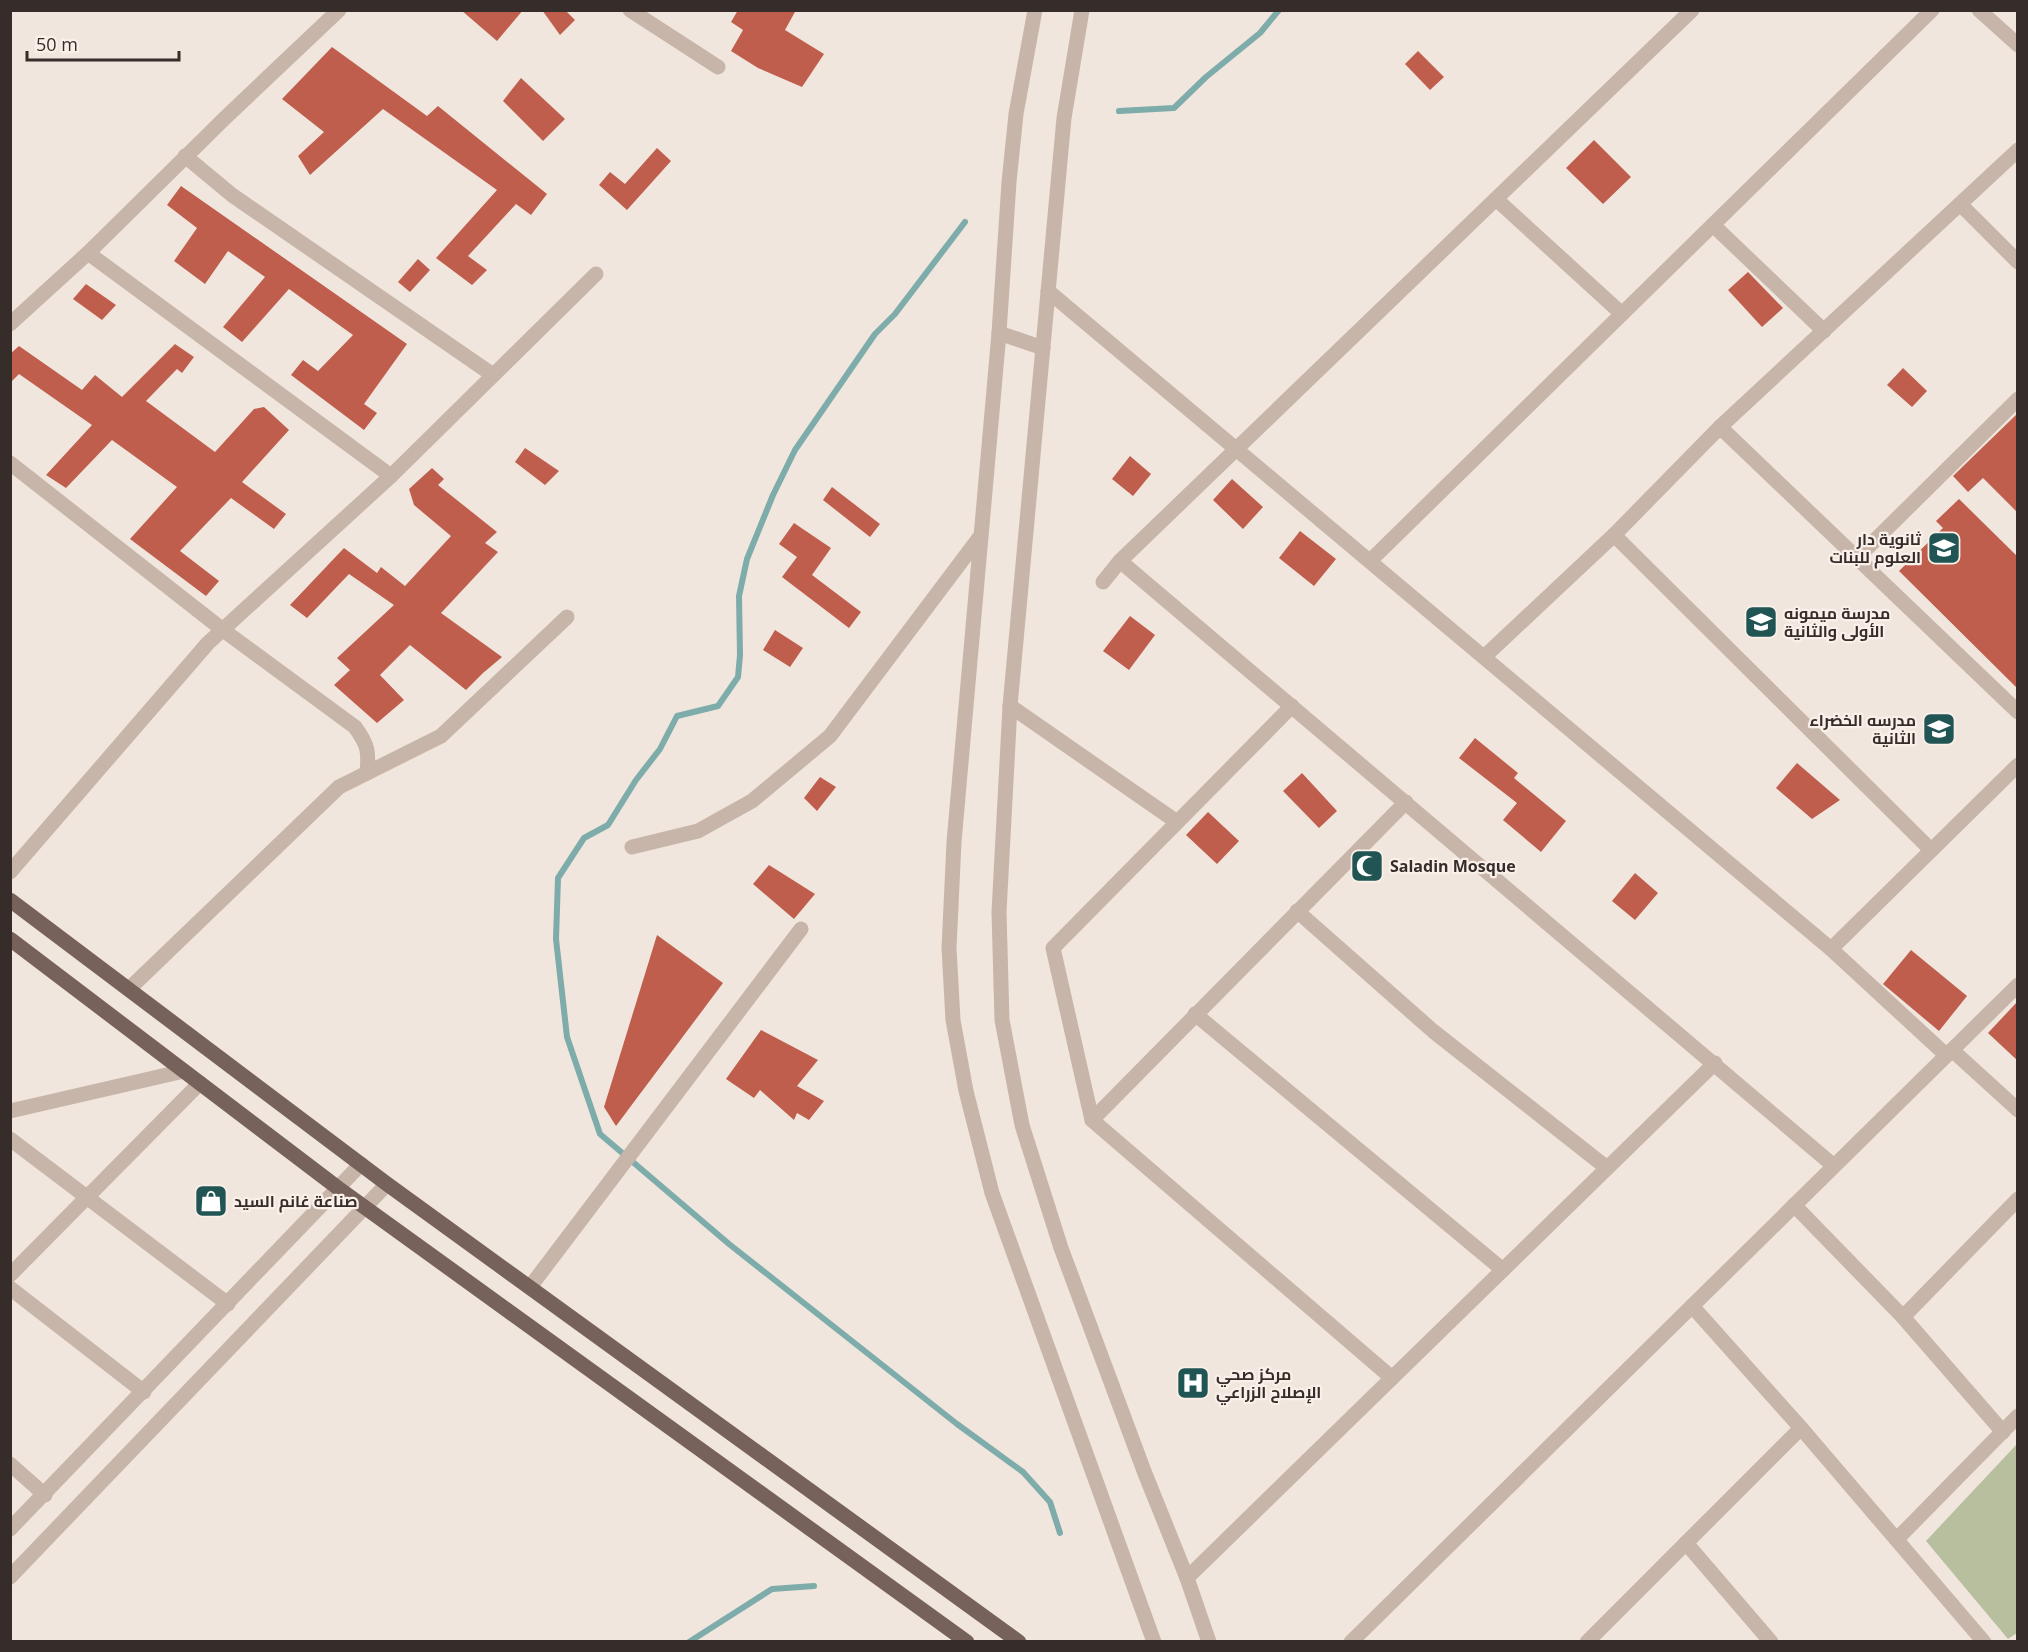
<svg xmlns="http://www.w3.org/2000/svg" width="2028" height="1652" font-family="'Open Sans',Cairo,sans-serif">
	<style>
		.green { fill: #b7bf9e }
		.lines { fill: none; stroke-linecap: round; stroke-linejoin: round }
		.stream { stroke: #7dacaa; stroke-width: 6 }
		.building { fill: #bf5e4d }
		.minor { stroke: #c8b5a9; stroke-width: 15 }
		.major { stroke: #77625b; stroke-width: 15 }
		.labels { text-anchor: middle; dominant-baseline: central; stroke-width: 4.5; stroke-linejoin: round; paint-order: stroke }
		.poi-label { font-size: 16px; font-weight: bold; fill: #362c29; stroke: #f9f0e9; text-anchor: start }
	</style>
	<rect width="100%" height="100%" fill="#f1e6dd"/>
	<path class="green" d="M2017 1444V1633L2008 1639 1926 1541Z"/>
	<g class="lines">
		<g class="stream">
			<path d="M1119 111 1174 108 1206 77 1260 33 1279 10"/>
			<path d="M965 222 895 314 875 334 795 450 773 495 747 559 739 596 740 655 738 677 718 706 677 716 660 749 636 780 608 825 584 838 558 878 556 939 567 1037 600 1134 729 1244 957 1424 1023 1472 1050 1502 1060 1533"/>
			<path d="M689 1642 772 1589 814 1586"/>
		</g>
	</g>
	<g class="building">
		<path d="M461 10H523L497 41Z"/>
		<path d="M542 10H565L575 20 560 35Z"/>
		<path d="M738 10H796L785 30 824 54 802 87 758 68 731 51 743 30 731 22Z"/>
		<path d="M332 47 427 116 438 106 547 194 531 215 516 204 468 256 487 270 472 285 436 258 497 190 383 109 310 175 298 156 324 132 282 99Z"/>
		<path d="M1418 51 1444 77 1430 90 1405 64Z"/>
		<path d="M521 78 565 119 543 141 503 101Z"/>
		<path d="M1594 140 1631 177 1603 204 1566 168Z"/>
		<path d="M657 148 671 161 627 210 599 185 610 172 625 184Z"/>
		<path d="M181 186 407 344 364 404 377 413 364 430 291 375 303 360 318 371 353 335 289 289 242 342 223 327 265 277 228 251 205 284 174 261 197 228 167 205Z"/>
		<path d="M418 259 430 270 410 292 398 282Z"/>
		<path d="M1748 272 1783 308 1762 327 1728 290Z"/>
		<path d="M86 284 116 305 102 320 73 299Z"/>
		<path d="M175 344 194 357 182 373 177 369 146 401 215 452 254 409 264 407 289 430 242 482 286 514 274 529 231 498 180 551 219 581 206 596 130 539 177 487 112 440 66 488 46 475 92 425 19 374 10 383V354L19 346 82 390 95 375 122 397Z"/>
		<path d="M1903 368 1927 391 1912 407 1887 385Z"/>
		<path d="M2018 413V513L1983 478 1968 492 1953 476Z"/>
		<path d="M525 448 559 471 545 485 515 462Z"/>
		<path d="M1130 456 1151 474 1133 496 1112 479Z"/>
		<path d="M432 468 444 479 438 485 497 532 485 543 498 552 441 613 502 657 483 673 466 690 410 645 380 675 404 700 377 723 334 685 350 670 337 658 394 605 349 574 307 618 290 605 344 548 377 573 381 567 405 586 451 536 414 505 409 489Z"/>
		<path d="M1232 479 1263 507 1243 529 1213 500Z"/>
		<path d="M832 487 880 524 870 537 823 500Z"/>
		<path d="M1959 499 2018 557V689L1899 571 1943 528 1936 521Z"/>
		<path d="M794 523 831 548 812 575 861 612 849 628 782 577 797 557 779 544Z"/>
		<path d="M1300 531 1336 559 1314 586 1279 558Z"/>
		<path d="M1130 616 1155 635 1129 670 1103 651Z"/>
		<path d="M775 630 803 648 790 667 763 650Z"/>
		<path d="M1475 738 1518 773 1514 778 1566 821 1541 852 1503 820 1517 803 1459 758Z"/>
		<path d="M1797 763 1840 800 1812 819 1776 788Z"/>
		<path d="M1302 773 1337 811 1319 828 1283 791Z"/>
		<path d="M820 777 836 787 817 811 804 798Z"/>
		<path d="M1208 812 1239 841 1217 864 1186 835Z"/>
		<path d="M769 865 815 894 794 919 753 884Z"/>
		<path d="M1635 873 1658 893 1635 920 1612 901Z"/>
		<path d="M657 935 723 983 616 1126 604 1107Z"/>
		<path d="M1911 950 1967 996 1939 1031 1883 984Z"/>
		<path d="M2018 1001V1061L1988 1033Z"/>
		<path d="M761 1030 818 1060 797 1086 824 1101 809 1120 797 1113 794 1120 760 1090 754 1098 726 1079Z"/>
	</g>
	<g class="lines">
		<g class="minor">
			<path d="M630 10 718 67"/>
			<path d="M1035 10 1016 114 1009 182 999 333 954 842 949 948 953 1020 966 1091 992 1193 1154 1642"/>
			<path d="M1082 10 1064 118 1010 706 999 912 1002 1020 1022 1125 1061 1248 1144 1471 1187 1578 1209 1642"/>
			<path d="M1979 10 2018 45"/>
			<path d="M185 156 232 195 493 375"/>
			<path d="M1496 199 1622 314"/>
			<path d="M1960 204 2018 262"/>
			<path d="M1713 225 1824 331"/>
			<path d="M88 253 391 476"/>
			<path d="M1048 291 1831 949 1946 1055"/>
			<path d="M10 324 88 253 227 116 339 10"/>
			<path d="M999 333 1043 348"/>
			<path d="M1720 427 2018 712"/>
			<path d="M10 463 223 630 355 727C368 745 369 751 367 773"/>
			<path d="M1614 535 1931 850"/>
			<path d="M1857 558 2018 399"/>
			<path d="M1120 561 1834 1166"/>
			<path d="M1370 561 1932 10"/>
			<path d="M1103 582 1120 561 1692 10"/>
			<path d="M1484 657 1614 535 1720 427 2018 150"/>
			<path d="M1010 706 1177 822"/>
			<path d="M1292 706 1053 948 1092 1120 1392 1378"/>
			<path d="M632 847 698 831 752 801 830 736 979 538"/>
			<path d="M10 872 208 643 391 476 596 274"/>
			<path d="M1297 911 1433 1031 1607 1168"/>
			<path d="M1831 949 2018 765"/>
			<path d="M129 989 339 787 441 736 567 617"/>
			<path d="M1195 1014 1503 1270"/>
			<path d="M1952 1050 2018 1110"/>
			<path d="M10 1111 184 1071"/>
			<path d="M1092 1120 1406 802"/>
			<path d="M10 1139 228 1304"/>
			<path d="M1794 1205 1903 1317 2003 1432"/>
			<path d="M10 1275 200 1083"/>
			<path d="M530 1287 801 929"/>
			<path d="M10 1288 144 1392"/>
			<path d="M1692 1306 1801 1428 1984 1642"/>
			<path d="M1903 1317 2018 1199"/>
			<path d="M10 1464 45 1495"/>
			<path d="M10 1529 361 1164"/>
			<path d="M1897 1539 2018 1416"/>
			<path d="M1686 1543 1771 1642"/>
			<path d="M10 1577 387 1184"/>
			<path d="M1187 1578 1715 1063"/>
			<path d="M1351 1642 2018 985"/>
			<path d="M1587 1642 1801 1428"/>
		</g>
		<g class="major">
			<path d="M10 900 387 1184 1019 1642"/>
			<path d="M10 939 338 1188 967 1642"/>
		</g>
	</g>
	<defs>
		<symbol id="school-square" viewBox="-11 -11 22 22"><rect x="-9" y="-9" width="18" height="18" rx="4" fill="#215554" stroke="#f9f0e9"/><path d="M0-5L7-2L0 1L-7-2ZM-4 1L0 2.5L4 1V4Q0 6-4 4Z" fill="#fff"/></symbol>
		<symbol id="mosque-square" viewBox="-11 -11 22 22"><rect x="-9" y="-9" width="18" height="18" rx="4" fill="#215554" stroke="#f9f0e9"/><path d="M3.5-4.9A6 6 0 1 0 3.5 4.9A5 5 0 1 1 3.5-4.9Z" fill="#fff"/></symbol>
		<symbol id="shop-square" viewBox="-11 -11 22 22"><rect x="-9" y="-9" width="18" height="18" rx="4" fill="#215554" stroke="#f9f0e9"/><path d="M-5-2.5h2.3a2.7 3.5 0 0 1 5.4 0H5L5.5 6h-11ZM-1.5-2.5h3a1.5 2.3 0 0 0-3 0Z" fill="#fff"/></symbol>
		<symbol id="hospital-square" viewBox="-11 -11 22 22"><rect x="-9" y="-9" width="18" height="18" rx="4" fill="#215554" stroke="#f9f0e9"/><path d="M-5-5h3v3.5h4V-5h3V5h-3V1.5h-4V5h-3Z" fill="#fff"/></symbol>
	</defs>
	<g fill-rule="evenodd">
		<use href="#school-square" x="1925" y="529" width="38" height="38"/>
		<use href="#school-square" x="1742" y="603" width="38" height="38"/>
		<use href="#school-square" x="1920" y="710" width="38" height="38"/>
		<use href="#mosque-square" x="1348" y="847" width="38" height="38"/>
		<use href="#shop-square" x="192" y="1182" width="38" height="38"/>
		<use href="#hospital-square" x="1174" y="1364" width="38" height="38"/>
	</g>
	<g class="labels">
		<g class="poi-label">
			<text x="1921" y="539" text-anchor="end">ثانوية دار<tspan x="1921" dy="18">العلوم للبنات</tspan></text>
			<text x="1784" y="613">مدرسة ميمونه<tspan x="1784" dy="18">الأولى والثانية</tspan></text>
			<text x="1916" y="720" text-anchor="end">مدرسه الخضراء<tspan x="1916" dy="18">الثانية</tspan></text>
			<text x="1390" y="866">Saladin Mosque</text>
			<text x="234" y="1201">صناعة غانم السيد</text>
			<text x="1216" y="1374">مركز صحي<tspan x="1216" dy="18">الإصلاح الزراعي</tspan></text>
		</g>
	</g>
	<rect width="2028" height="1652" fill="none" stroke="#362c29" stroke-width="24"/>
	<path d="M27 51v9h152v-9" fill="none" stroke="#362c29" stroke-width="3"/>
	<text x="36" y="51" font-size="18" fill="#362c29" stroke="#f9f0e9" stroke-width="4.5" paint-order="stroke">50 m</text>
</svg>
